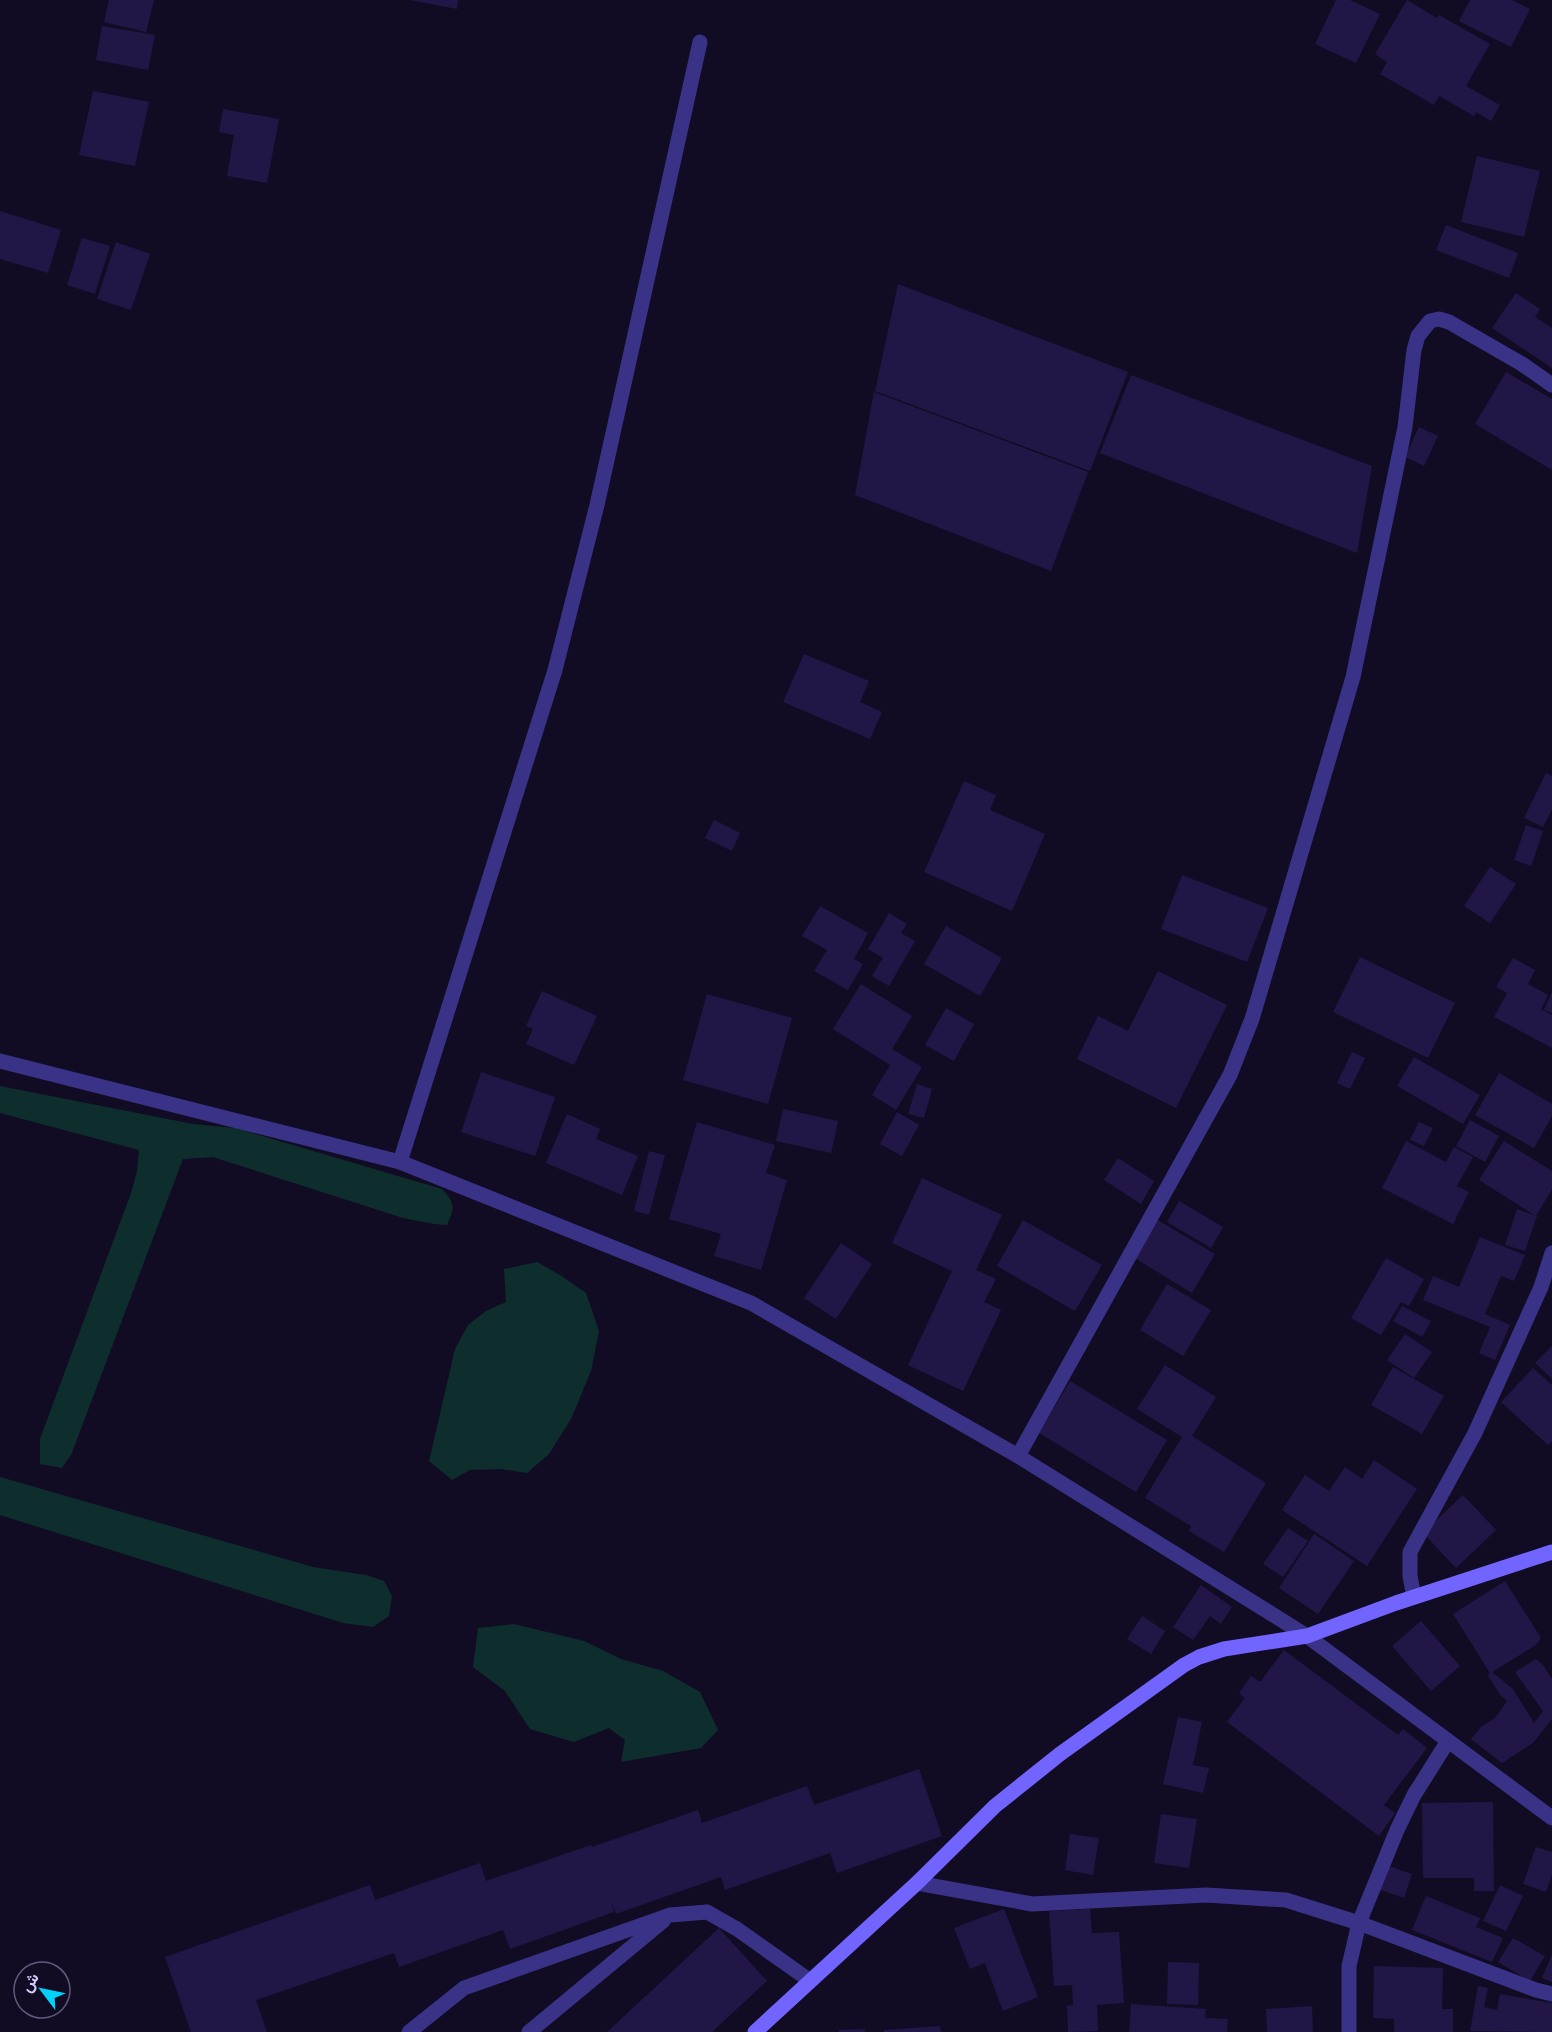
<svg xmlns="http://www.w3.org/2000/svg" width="1552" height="2032" font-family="'Titillium Web',Vazirmatn,sans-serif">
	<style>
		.green { fill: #0e2e2e }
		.building { fill: #221646 }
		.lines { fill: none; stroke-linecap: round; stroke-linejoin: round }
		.street { stroke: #3a3287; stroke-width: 15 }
		.secondary { stroke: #7265ff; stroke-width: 15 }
	</style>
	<rect width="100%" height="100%" fill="#110c24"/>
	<g class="green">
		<path d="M0 1086 193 1124 235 1128 442 1189C455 1203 455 1207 447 1225L434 1224 403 1218 213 1157 183 1159 71 1455 62 1468 40 1464V1439L131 1193 137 1171 139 1150 0 1113Z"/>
		<path d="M537 1262 560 1275 586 1293 599 1331 591 1371 571 1419 549 1454 527 1473 501 1469 470 1470 452 1480 429 1461 455 1349 468 1325 486 1311 506 1302 504 1269Z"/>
		<path d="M0 1477 313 1567 366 1575 384 1581 392 1596 389 1616 373 1627 343 1623 0 1515Z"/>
		<path d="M514 1624 584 1641 621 1659 663 1671 700 1692 718 1730 701 1748 621 1762 625 1740 609 1728 574 1742 530 1729 505 1691 473 1667 478 1628Z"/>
	</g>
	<g class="building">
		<path d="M109 0H154L146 32 104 22Z"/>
		<path d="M410 0H458L457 9Z"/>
		<path d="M1336 0H1350L1380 14 1356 63 1315 44Z"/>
		<path d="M1407 0 1437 18 1439 15 1490 44 1466 86 1500 105 1491 121 1476 112 1474 116 1439 96 1434 105 1380 74 1387 62 1375 54Z"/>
		<path d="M1470 0H1512L1530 9 1511 47 1459 21Z"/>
		<path d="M102 26 155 35 148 70 96 60Z"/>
		<path d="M93 91 149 102 135 166 79 155Z"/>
		<path d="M223 109 279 119 267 183 227 176 234 135 219 132Z"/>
		<path d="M1477 156 1540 171 1524 237 1461 222Z"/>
		<path d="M0 211 61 230 48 273 0 259Z"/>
		<path d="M1446 225 1518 253 1509 278 1436 250Z"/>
		<path d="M82 238 110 246 95 294 67 285Z"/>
		<path d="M116 242 150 254 131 310 97 299Z"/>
		<path d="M898 284 1128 372 1090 471 875 391Z"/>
		<path d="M1516 293 1540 309 1535 317 1552 328V368L1492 328Z"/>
		<path d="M1506 372 1552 399V470L1475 424Z"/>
		<path d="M1131 375 1372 466 1357 553 1100 453Z"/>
		<path d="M874 392 1088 472 1051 571 855 495Z"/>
		<path d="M1419 427 1438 436 1424 466 1405 457Z"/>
		<path d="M804 654 869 681 860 702 882 712 870 739 783 702Z"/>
		<path d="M1546 773 1552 776V809L1543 827 1524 818Z"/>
		<path d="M964 781 996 795 990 810 1045 834 1012 911 924 872Z"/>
		<path d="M714 820 740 833 732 851 705 838Z"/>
		<path d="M1526 825 1543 831 1531 866 1514 860Z"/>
		<path d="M1490 867 1516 884 1490 923 1464 906Z"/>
		<path d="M1182 875 1268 908 1247 962 1161 929Z"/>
		<path d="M820 906 868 933 854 959 863 964 848 990 814 971 827 950 802 936Z"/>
		<path d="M889 913 907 924 901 933 915 941 889 986 872 976 883 958 868 949Z"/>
		<path d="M946 926 1002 958 980 996 924 964Z"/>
		<path d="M1360 957 1455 1003 1428 1058 1333 1012Z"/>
		<path d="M1513 958 1535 970 1528 984 1548 995 1541 1009 1552 1015V1048L1494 1017 1507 993 1496 987Z"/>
		<path d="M1158 971 1227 1005 1176 1108 1077 1059 1098 1016 1128 1031Z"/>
		<path d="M861 984 912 1016 892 1049 922 1067 896 1110 872 1095 890 1065 833 1029Z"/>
		<path d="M542 991 597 1016 574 1065 526 1044 533 1029 526 1026Z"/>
		<path d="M1552 992V1013L1544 1010Z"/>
		<path d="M707 994 792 1018 768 1104 683 1080Z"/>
		<path d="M946 1008 974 1024 954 1061 925 1045Z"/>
		<path d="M1352 1052 1365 1058 1350 1089 1337 1083Z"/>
		<path d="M1414 1057 1480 1095 1463 1124 1397 1086Z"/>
		<path d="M481 1072 555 1097 535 1156 461 1132Z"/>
		<path d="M1499 1073 1552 1104V1116L1534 1148 1475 1115Z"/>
		<path d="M917 1084 932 1089 924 1118 908 1114Z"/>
		<path d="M783 1109 838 1121 831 1153 776 1141Z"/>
		<path d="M897 1112 919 1125 902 1156 880 1144Z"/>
		<path d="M567 1114 600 1129 596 1139 638 1156 622 1195 546 1163Z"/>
		<path d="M1470 1120 1499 1136 1485 1162 1456 1146Z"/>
		<path d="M697 1122 775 1145 766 1173 787 1180 761 1270 714 1256 721 1234 669 1219Z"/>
		<path d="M1419 1122 1433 1128 1424 1146 1410 1140Z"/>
		<path d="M1406 1141 1446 1162 1454 1147 1473 1157 1457 1186 1469 1192 1453 1224 1382 1188Z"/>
		<path d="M1504 1141 1552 1171V1189L1536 1216 1479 1180Z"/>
		<path d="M649 1151 665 1155 649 1215 634 1211Z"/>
		<path d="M1118 1158 1154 1181 1141 1204 1104 1180Z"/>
		<path d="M922 1178 1002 1215 976 1270 996 1279 984 1302 1001 1310 963 1391 908 1365 952 1271 892 1243Z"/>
		<path d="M1179 1201 1223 1227 1211 1248 1167 1222Z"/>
		<path d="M1517 1209 1537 1216 1525 1251 1505 1245Z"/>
		<path d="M1151 1216 1215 1254 1192 1293 1128 1254Z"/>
		<path d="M1023 1220 1102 1265 1075 1311 997 1266Z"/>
		<path d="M1480 1237 1525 1255 1514 1281 1501 1276 1485 1314 1510 1325 1495 1360 1479 1353 1490 1327 1423 1300 1433 1276 1459 1287Z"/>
		<path d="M841 1243 872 1264 836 1319 804 1298Z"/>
		<path d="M1386 1258 1424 1279 1409 1306 1401 1302 1381 1335 1351 1318Z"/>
		<path d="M1167 1284 1211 1310 1183 1356 1140 1330Z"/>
		<path d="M1402 1306 1431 1321 1422 1337 1393 1321Z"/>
		<path d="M1405 1334 1432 1352 1414 1378 1387 1360Z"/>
		<path d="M1552 1346V1379L1535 1363Z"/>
		<path d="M1165 1365 1216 1397 1192 1436 1266 1483 1224 1552 1189 1531 1191 1526 1145 1498 1182 1437 1137 1409Z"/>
		<path d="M1393 1367 1444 1396 1422 1434 1371 1405Z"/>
		<path d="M1533 1368 1552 1385V1441L1548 1445 1501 1402Z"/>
		<path d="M1070 1381 1167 1440 1136 1492 1039 1433Z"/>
		<path d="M1374 1460 1417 1489 1367 1566 1282 1510 1305 1475 1329 1491 1345 1467 1362 1479Z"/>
		<path d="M1463 1495 1496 1530 1456 1568 1423 1533Z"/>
		<path d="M1288 1528 1308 1541 1283 1577 1263 1564Z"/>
		<path d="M1314 1534 1354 1561 1318 1614 1279 1588Z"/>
		<path d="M1505 1581 1541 1638 1536 1645 1492 1672 1513 1689 1534 1723 1543 1711 1515 1672 1536 1659 1543 1665 1552 1679V1719L1533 1743 1502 1763 1471 1739 1482 1726 1495 1718 1507 1701 1501 1696 1488 1676 1490 1673 1453 1614Z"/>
		<path d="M1201 1585 1232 1607 1221 1624 1210 1616 1193 1640 1173 1627Z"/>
		<path d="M1142 1616 1165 1631 1151 1654 1127 1639Z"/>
		<path d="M1421 1621 1460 1666 1431 1691 1392 1646Z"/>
		<path d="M1284 1650 1398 1735 1403 1729 1427 1748 1384 1805 1395 1813 1379 1836 1227 1722 1245 1698 1239 1693 1251 1676 1260 1682Z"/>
		<path d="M1178 1717 1202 1722 1193 1765 1209 1768 1203 1793 1163 1784Z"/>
		<path d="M919 1769 942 1836 837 1873 830 1853 725 1890 721 1877 616 1914 611 1901 614 1912 510 1949 503 1930 399 1967 394 1953 256 2000 267 2032H191L165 1957 370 1885 375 1900 480 1863 486 1881 591 1845 592 1847 698 1810 702 1823 807 1786 814 1805Z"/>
		<path d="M1493 1802 1494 1891H1474V1878H1423L1422 1803Z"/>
		<path d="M1161 1814 1197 1819 1189 1868 1154 1863Z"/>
		<path d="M1070 1834 1099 1838 1093 1875 1065 1870Z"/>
		<path d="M1536 1847 1552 1852V1875L1546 1892 1523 1884Z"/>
		<path d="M1383 1864 1412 1874 1404 1898 1375 1888Z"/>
		<path d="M1500 1885 1523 1896 1506 1931 1483 1921Z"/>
		<path d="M1426 1896 1480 1918 1476 1927 1503 1938 1492 1962 1412 1930Z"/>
		<path d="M1004 1909 1038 1997 1003 2011 985 1963 970 1969 954 1928Z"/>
		<path d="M1090 1909 1092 1933 1119 1932 1124 2003 1097 2005 1098 2031 1068 2032 1067 2006 1073 2005 1072 1985 1054 1986 1049 1911Z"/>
		<path d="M719 1928 767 1981 712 2032H607Z"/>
		<path d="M1513 1938 1545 1956 1530 1981 1498 1962Z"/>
		<path d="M1552 1954V1982L1542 1978Z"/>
		<path d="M1168 1962 1199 1963 1198 2005 1167 2004Z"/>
		<path d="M1374 1966 1443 1968 1442 2009H1453V2032H1394V2019L1373 2018Z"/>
		<path d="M1478 1986 1488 1988 1484 2007 1497 2010 1500 1994 1552 2003V2032L1470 2031Z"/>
		<path d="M1131 2004 1206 2009 1205 2018 1228 2019 1227 2032H1129Z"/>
		<path d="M1312 2006 1313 2032H1267L1266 2009Z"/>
		<path d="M940 2026 941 2032H884V2030Z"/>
		<path d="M865 2029V2032H839V2030Z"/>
	</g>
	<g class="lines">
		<g class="street">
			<path d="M0 1061 400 1162 751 1303 1018 1456 1307 1636 1552 1818"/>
			<path d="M400 1162 555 670 597 505 700 42"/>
			<path d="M1018 1456 1230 1075 1252 1019 1353 677 1405 427 1414 350 1418 336 1430 321 1439 319 1449 322 1522 364 1552 385"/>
			<path d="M1414 1597 1410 1576V1552L1475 1433 1541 1287 1552 1253"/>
			<path d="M917 1883 1032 1904 1206 1895 1286 1900 1359 1923 1536 1990 1552 1994"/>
			<path d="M409 2032 464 1988 670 1915 707 1912 737 1929 809 1980"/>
			<path d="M529 2032 663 1921"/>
			<path d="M1349 2032V1966L1359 1923 1397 1830 1414 1795 1448 1741"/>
		</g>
		<path class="secondary" d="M755 2032 917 1883 995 1806 1060 1754 1184 1665 1199 1657 1224 1649 1307 1636 1396 1603 1552 1552"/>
	</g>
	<g transform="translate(42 1990) rotate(302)"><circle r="28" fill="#110c24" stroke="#605a7c" stroke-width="1.5"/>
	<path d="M0-4.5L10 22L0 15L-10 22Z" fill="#00d2f9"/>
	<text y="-9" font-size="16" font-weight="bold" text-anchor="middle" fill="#d7ceff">ش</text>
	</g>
</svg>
